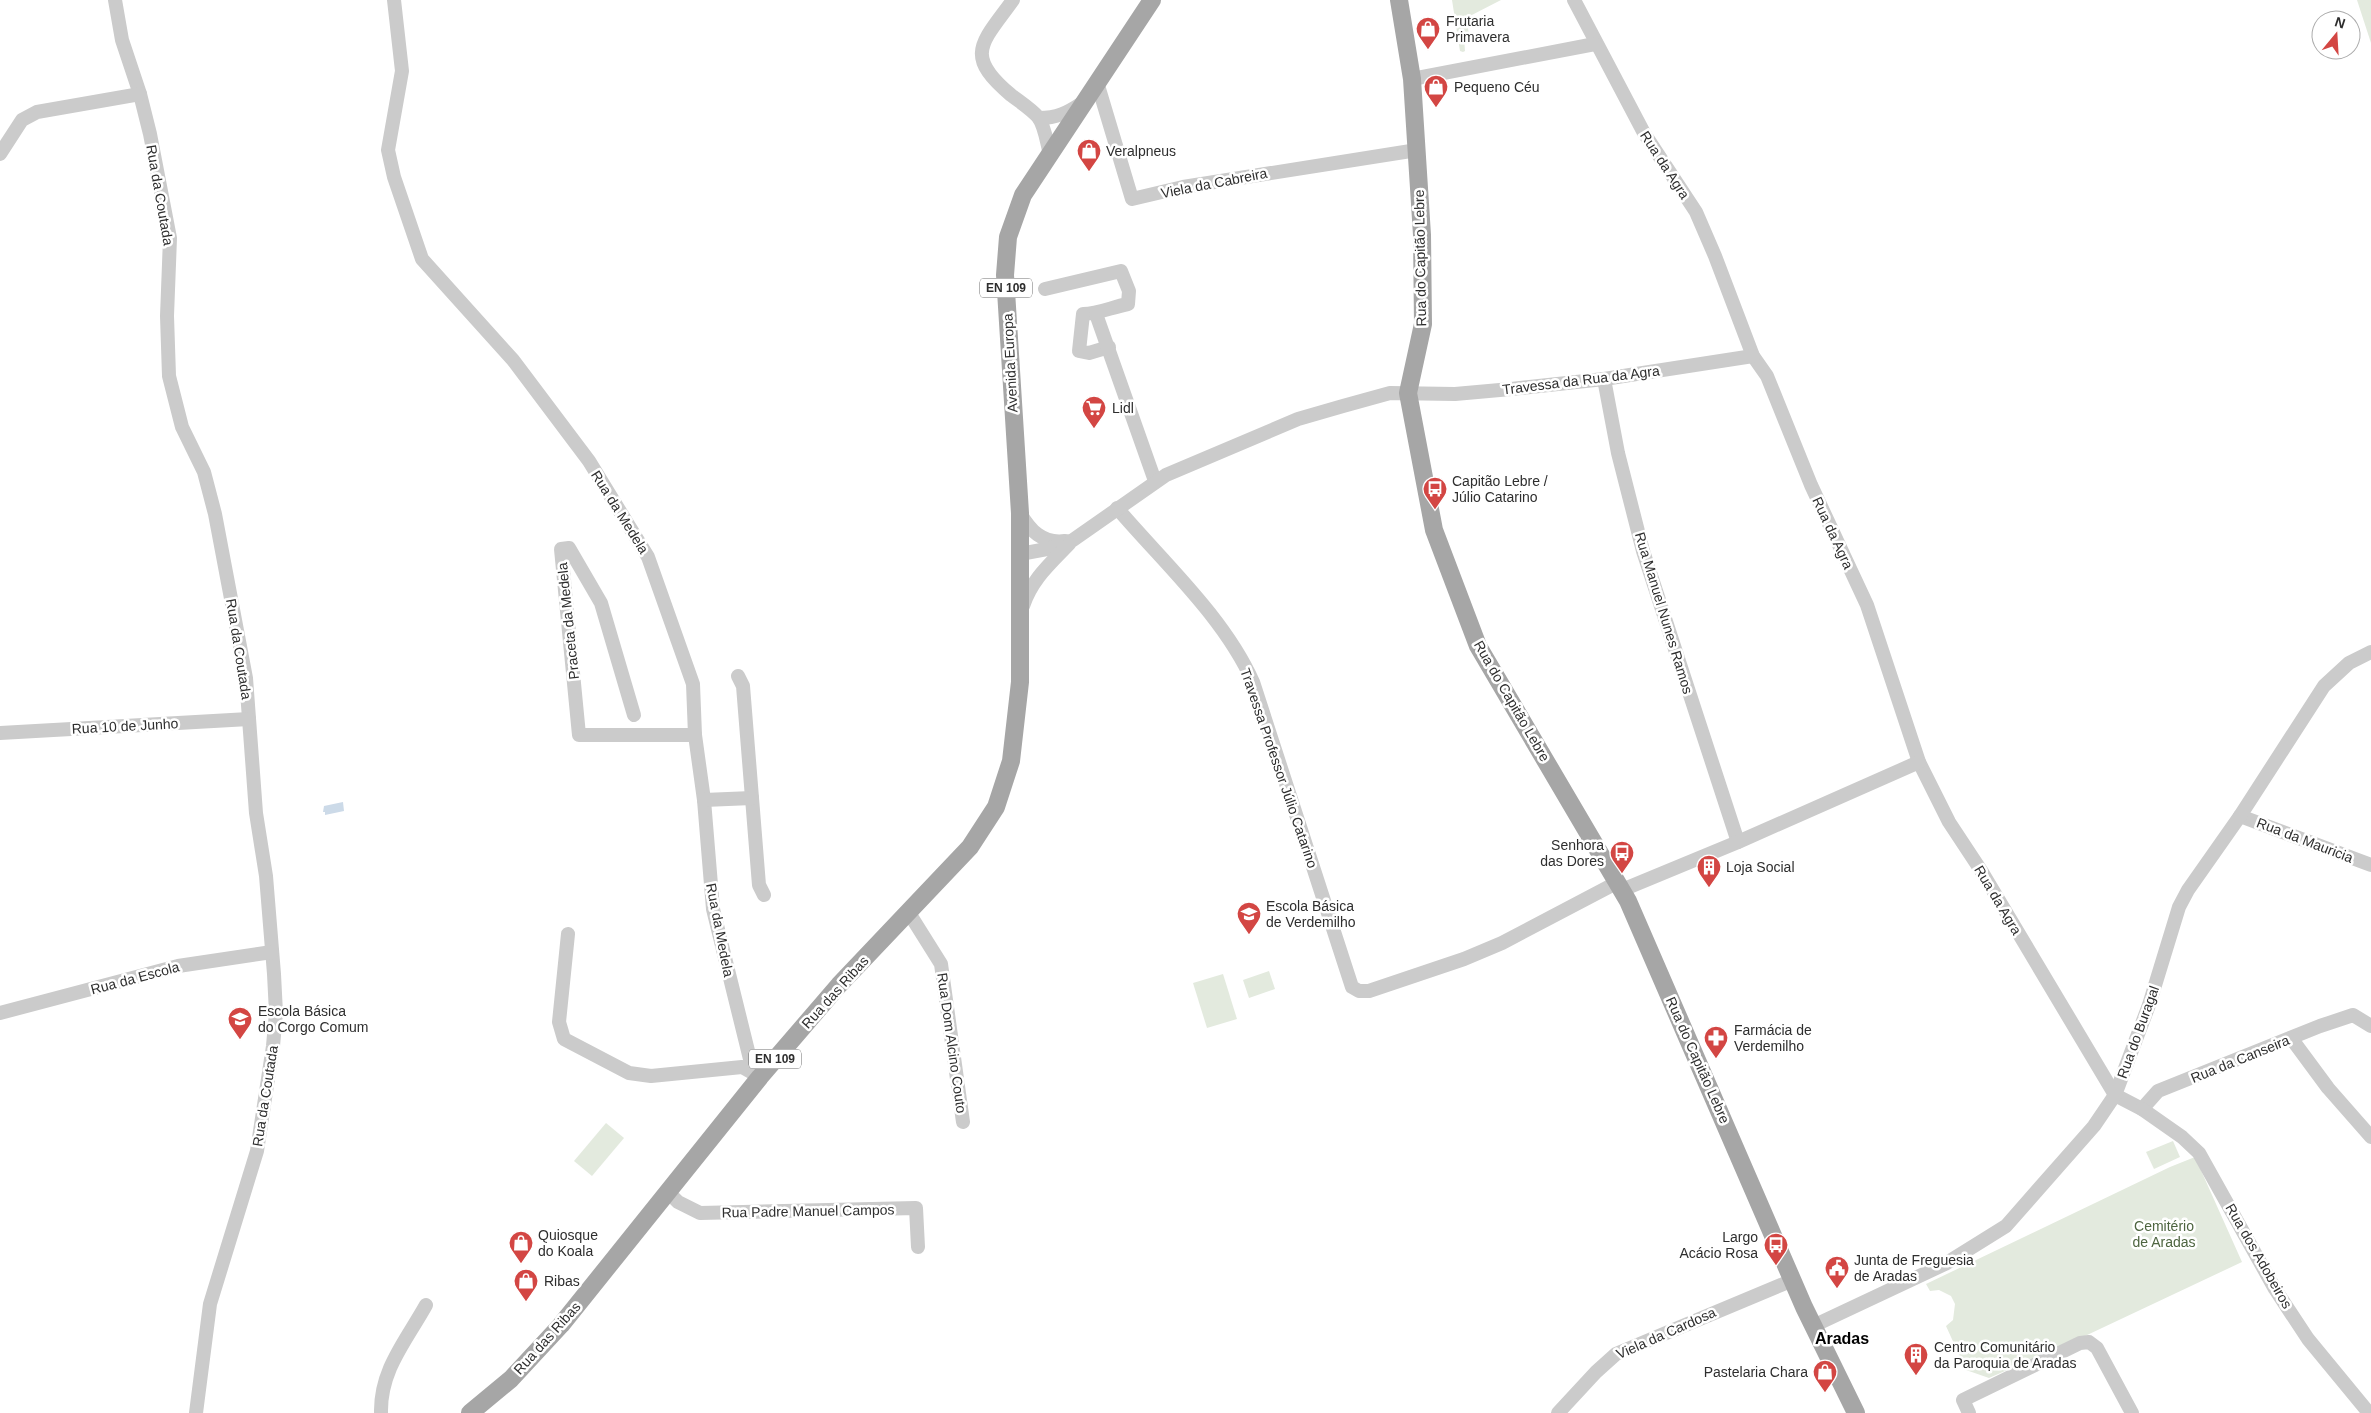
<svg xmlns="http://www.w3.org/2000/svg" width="2371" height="1413" font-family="Arial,sans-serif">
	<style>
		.green { fill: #e3eade }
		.water { fill: #ccdae8 }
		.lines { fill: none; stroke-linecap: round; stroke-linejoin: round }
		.minor { stroke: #cbcbcb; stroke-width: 14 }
		.major { stroke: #a6a6a6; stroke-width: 18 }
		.labels { text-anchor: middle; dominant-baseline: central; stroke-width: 5; stroke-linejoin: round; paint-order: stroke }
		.shield { fill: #fff; stroke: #6d6d6d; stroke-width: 1 }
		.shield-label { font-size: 12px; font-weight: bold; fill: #2e2e2e }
		.poi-label { font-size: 14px; fill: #2e2e2e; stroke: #fff; text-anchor: start }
		.street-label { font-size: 14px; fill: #2e2e2e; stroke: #fff }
		.park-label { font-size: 14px; fill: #4e6540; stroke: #fff }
		.quarter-label { font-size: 16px; font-weight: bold; fill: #000; stroke: #fff }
	</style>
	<rect width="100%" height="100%" fill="#fff"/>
	<g class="green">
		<path d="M1452 0H1501L1466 18 1469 34 1464 36 1465 51 1463 52 1460 51Z"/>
		<path d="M2357 0H2371V43Z"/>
		<path d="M1269 971 1275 989 1249 998 1243 980Z"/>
		<path d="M1223 974 1237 1019 1207 1028 1193 983Z"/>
		<path d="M606 1123 624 1138 592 1176 574 1161Z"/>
		<path d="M2173 1141 2180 1157 2154 1169 2146 1152Z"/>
		<path d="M2195 1157 2242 1262 2085 1336 1989 1378 1966 1370 1946 1326 1953 1320 1955 1304 1951 1296 1939 1290 1930 1291 1926 1284 2170 1167Z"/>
	</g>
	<path class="water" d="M343 802 344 811 325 815V812H323L324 806Z"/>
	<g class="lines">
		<g class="minor">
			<path d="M115 0 122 40 140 94 150 134 170 238 167 316 169 376 182 427 204 472 215 514 246 678 256 813 266 876 274 974 276 1013 273 1046 257 1151 210 1304 196 1413"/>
			<path d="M394 0 402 71 388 150 394 177 422 259 513 360 589 461 648 557 693 684 695 735 704 800 713 909 750 1059 760 1077"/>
			<path d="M1013 0C982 43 963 55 1011 95 1020 102 1031 109 1038 117 1045 126 1047 144 1050 154"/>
			<path d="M1574 0 1644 133 1696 212 1715 256 1753 356 1767 376 1811 485 1867 605 1919 762 1949 822 1982 872 2115 1095"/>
			<path d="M1412 79 1595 44"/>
			<path d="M1097 82 1132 199 1183 187 1417 150"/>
			<path d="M1039 118C1057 118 1067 113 1082 103"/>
			<path d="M0 154 22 120 37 112 140 94"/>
			<path d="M1045 289 1121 271 1129 291 1128 304C1112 307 1098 314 1083 314L1079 351 1089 353 1109 347"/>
			<path d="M1096 314 1155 481"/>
			<path d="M1604 379 1618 453 1643 551 1738 842"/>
			<path d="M1117 508C1163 562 1224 617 1253 682L1352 987 1359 991H1369L1464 959 1502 943 1618 882"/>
			<path d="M1020 513C1030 530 1042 544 1065 541"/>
			<path d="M1020 554 1047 549 1073 540 1166 475 1298 419 1343 406 1390 393 1455 394 1511 389 1604 379 1753 356"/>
			<path d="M1023 606C1032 579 1050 564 1069 544"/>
			<path d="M738 676 743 686 759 885 764 895"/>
			<path d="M634 715 601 603 569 548 561 549 579 735H695"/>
			<path d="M0 733 249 719"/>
			<path d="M704 800 752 798"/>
			<path d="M2240 816 2371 865"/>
			<path d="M1622 890 1738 842 1919 762"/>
			<path d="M909 913 941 964 963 1122"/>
			<path d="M568 934 559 1022 564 1039 629 1073 651 1076 742 1067 758 1076"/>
			<path d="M0 1013 178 966 272 952"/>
			<path d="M2291 1038 2328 1088 2371 1137"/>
			<path d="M2115 1095 2142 1109 2158 1091 2320 1026 2353 1015 2371 1026"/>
			<path d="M2142 1109 2182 1137 2199 1153 2275 1289 2308 1339 2369 1413"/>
			<path d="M668 1192 678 1202 700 1213 916 1208 918 1247"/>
			<path d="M1813 1326 1945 1264 2006 1226 2094 1126 2115 1095 2149 1005 2179 907 2188 890 2240 816 2324 686 2349 663 2371 652"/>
			<path d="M381 1413C380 1370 406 1341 426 1305"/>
			<path d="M1558 1413 1596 1372 1616 1354 1793 1280"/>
			<path d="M1969 1413 1963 1400 2080 1343 2089 1342 2097 1348 2132 1413"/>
		</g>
		<g class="major">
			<path d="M1399 0 1412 79 1422 235 1423 324 1408 393 1434 530 1478 646 1628 901 1804 1307 1856 1413"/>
			<path d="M470 1413 511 1379 561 1325 760 1077 839 985 970 847 996 807 1011 761 1020 682V513L1005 275 1008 237 1023 195 1152 0"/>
		</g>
	</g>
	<defs>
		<symbol id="shop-pin" viewBox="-11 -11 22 30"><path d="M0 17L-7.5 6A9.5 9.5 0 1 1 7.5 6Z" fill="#d34643" stroke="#fff"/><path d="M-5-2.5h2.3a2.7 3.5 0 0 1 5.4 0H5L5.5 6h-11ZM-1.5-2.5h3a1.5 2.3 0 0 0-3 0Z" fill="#fff"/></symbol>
		<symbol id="supermarket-pin" viewBox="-11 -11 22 30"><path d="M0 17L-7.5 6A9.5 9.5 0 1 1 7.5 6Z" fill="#d34643" stroke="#fff"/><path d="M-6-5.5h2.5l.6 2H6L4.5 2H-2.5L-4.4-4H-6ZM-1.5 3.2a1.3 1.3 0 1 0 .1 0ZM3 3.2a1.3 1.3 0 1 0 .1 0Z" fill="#fff"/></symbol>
		<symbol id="bus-pin" viewBox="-11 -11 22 30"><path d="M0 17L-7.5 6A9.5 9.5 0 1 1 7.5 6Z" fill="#d34643" stroke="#fff"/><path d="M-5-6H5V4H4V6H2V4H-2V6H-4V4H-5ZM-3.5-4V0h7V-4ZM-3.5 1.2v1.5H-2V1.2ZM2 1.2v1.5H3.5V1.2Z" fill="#fff"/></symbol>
		<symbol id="building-pin" viewBox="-11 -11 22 30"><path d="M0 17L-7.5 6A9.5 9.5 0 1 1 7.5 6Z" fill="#d34643" stroke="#fff"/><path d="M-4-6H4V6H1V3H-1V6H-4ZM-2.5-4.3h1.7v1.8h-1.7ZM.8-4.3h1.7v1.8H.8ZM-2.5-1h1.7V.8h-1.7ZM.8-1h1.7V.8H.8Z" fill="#fff"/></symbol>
		<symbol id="school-pin" viewBox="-11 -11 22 30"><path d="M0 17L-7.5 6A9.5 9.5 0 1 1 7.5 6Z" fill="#d34643" stroke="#fff"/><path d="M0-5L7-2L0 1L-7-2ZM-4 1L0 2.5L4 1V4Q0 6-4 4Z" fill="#fff"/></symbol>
		<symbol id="pharmacy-pin" viewBox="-11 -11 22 30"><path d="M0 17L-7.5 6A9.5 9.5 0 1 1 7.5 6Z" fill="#d34643" stroke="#fff"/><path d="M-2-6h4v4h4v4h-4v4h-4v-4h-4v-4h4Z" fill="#fff"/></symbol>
		<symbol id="civic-pin" viewBox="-11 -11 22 30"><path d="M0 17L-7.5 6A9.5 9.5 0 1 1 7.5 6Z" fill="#d34643" stroke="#fff"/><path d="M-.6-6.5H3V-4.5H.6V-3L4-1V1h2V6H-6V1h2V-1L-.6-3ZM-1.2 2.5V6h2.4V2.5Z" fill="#fff"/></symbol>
	</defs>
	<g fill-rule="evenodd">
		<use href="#shop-pin" x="1414" y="15" width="28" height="38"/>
		<use href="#shop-pin" x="1422" y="73" width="28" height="38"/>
		<use href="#shop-pin" x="1075" y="137" width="28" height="38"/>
		<use href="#supermarket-pin" x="1080" y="394" width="28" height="38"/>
		<use href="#bus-pin" x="1421" y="475" width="28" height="38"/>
		<use href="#bus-pin" x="1608" y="839" width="28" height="38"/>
		<use href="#building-pin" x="1695" y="853" width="28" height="38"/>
		<use href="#school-pin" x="1235" y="900" width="28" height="38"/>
		<use href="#school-pin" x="226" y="1005" width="28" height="38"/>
		<use href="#pharmacy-pin" x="1702" y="1024" width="28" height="38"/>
		<use href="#shop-pin" x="507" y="1229" width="28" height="38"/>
		<use href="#bus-pin" x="1762" y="1231" width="28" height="38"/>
		<use href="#civic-pin" x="1823" y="1254" width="28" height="38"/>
		<use href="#shop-pin" x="512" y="1267" width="28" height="38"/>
		<use href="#building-pin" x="1902" y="1341" width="28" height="38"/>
		<use href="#shop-pin" x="1811" y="1358" width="28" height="38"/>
	</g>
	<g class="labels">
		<g class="shield">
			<rect x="980" y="278.5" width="52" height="19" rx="4"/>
			<rect x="749" y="1049.5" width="52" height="19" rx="4"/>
		</g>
		<g class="shield-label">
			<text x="1006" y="288">EN 109</text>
			<text x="775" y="1059">EN 109</text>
		</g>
		<g class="poi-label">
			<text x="1446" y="21">Frutaria<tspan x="1446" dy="16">Primavera</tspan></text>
			<text x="1454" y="87">Pequeno Céu</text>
			<text x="1106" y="151">Veralpneus</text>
			<text x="1112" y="408">Lidl</text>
			<text x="1452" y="481">Capitão Lebre /<tspan x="1452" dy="16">Júlio Catarino</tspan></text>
			<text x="1604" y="845" text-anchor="end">Senhora<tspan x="1604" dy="16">das Dores</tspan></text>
			<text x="1726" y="867">Loja Social</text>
			<text x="1266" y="906">Escola Básica<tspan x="1266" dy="16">de Verdemilho</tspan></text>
			<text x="258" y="1011">Escola Básica<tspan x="258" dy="16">do Corgo Comum</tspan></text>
			<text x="1734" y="1030">Farmácia de<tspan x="1734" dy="16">Verdemilho</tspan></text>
			<text x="538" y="1235">Quiosque<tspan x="538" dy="16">do Koala</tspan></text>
			<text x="1758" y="1237" text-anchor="end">Largo<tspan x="1758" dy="16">Acácio Rosa</tspan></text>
			<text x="1854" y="1260">Junta de Freguesia<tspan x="1854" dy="16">de Aradas</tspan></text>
			<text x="544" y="1281">Ribas</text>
			<text x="1934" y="1347">Centro Comunitário<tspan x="1934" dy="16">da Paroquia de Aradas</tspan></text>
			<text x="1808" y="1372" text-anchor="end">Pastelaria Chara</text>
		</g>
		<g class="street-label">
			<text transform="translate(1665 165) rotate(57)">Rua da Agra</text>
			<text transform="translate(1214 183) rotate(-11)">Viela da Cabreira</text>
			<text transform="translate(160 195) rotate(80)">Rua da Coutada</text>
			<text transform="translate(1420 258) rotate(-91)">Rua do Capitão Lebre</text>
			<text transform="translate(1010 363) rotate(-93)">Avenida Europa</text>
			<text transform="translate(1581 380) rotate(-7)">Travessa da Rua da Agra</text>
			<text transform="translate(620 512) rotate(58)">Rua da Medela</text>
			<text transform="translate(1833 533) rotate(65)">Rua da Agra</text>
			<text transform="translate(1664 613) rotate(73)">Rua Manuel Nunes Ramos</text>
			<text transform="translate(568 621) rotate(-96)">Praceta da Medela</text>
			<text transform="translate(239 649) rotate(81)">Rua da Coutada</text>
			<text transform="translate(1512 701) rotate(60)">Rua do Capitão Lebre</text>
			<text transform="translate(125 726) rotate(-3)">Rua 10 de Junho</text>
			<text transform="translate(1279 768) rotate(71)">Travessa Professor Júlio Catarino</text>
			<text transform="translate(2305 840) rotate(21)">Rua da Mauricia</text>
			<text transform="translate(1998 900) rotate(59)">Rua da Agra</text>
			<text transform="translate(720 930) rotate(79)">Rua da Medela</text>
			<text transform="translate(135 978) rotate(-15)">Rua da Escola</text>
			<text transform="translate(835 992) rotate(-48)">Rua das Ribas</text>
			<text transform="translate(2138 1032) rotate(-70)">Rua do Buragal</text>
			<text transform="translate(952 1043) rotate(82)">Rua Dom Alcino Couto</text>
			<text transform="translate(2240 1059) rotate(-22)">Rua da Canseira</text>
			<text transform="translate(1698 1060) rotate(66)">Rua do Capitão Lebre</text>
			<text transform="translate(265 1096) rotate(-81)">Rua da Coutada</text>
			<text transform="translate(808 1211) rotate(-1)">Rua Padre Manuel Campos</text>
			<text transform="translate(2259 1256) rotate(60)">Rua dos Adobeiros</text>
			<text transform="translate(1666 1333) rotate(-24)">Viela da Cardosa</text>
			<text transform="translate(547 1338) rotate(-48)">Rua das Ribas</text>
		</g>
		<g class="park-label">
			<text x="2164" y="1226">Cemitério<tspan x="2164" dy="16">de Aradas</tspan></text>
		</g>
		<g class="quarter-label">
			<text x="1842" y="1338">Aradas</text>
		</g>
	</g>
	<g transform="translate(2336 35) rotate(18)"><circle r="24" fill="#ffffff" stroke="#ababab"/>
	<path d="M0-4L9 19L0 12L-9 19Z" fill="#d34643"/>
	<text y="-8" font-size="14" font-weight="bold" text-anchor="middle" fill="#2e2e2e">N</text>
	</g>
</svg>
